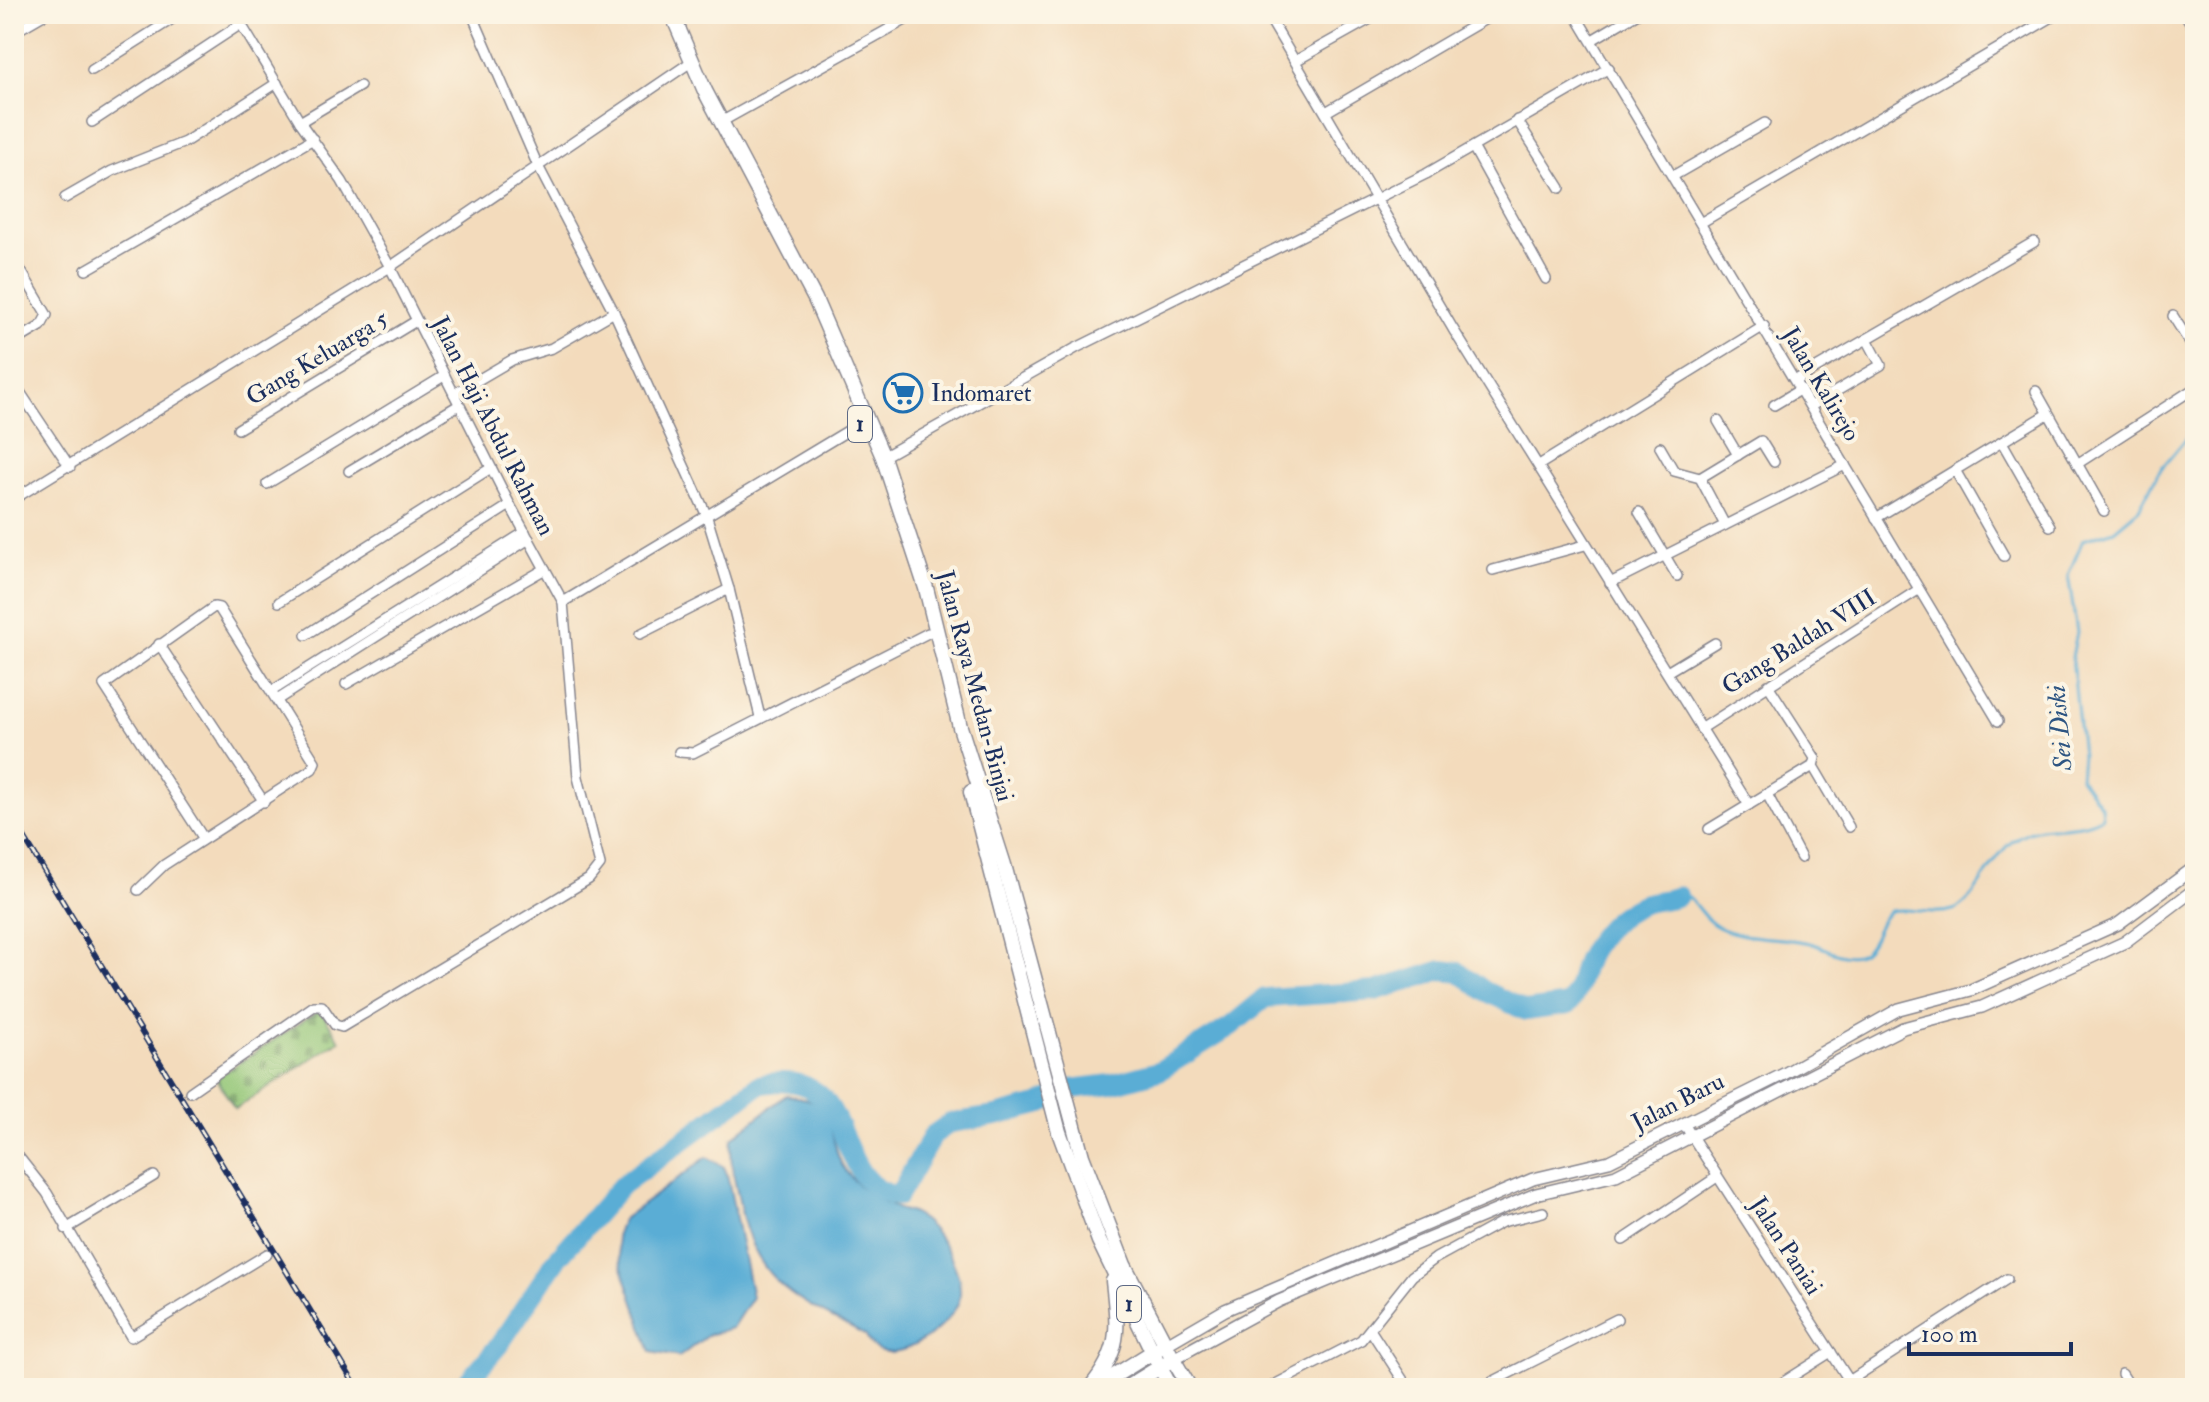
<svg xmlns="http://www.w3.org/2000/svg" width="2209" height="1402" font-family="'IM FELL Double Pica',serif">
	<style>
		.cemetery { fill: url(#cemetery-stones); stroke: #577a6a; stroke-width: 2 }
		.water { fill: #5aadd5; stroke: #3a6e9a; stroke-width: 2 }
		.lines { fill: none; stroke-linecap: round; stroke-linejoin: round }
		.stream { stroke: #5aadd5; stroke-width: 3 }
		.river { stroke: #5aadd5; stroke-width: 20 }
		.minor-casing { stroke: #87858d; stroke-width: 12 }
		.tertiary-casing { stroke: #87858d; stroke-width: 14 }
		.primary-casing { stroke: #87858d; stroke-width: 17 }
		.trunk-casing { stroke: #87858d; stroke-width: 17 }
		.minor { stroke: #fff; stroke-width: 9 }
		.tertiary { stroke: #fff; stroke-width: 11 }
		.primary { stroke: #fff; stroke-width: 14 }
		.trunk { stroke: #fff; stroke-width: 14 }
		.rail-casing { stroke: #1b2f5e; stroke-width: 6 }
		.rail { stroke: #fcf5e5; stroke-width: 3; stroke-dasharray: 9; stroke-linecap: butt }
		.labels { text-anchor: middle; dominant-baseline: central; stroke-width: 8; stroke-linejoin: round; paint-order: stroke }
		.shield { fill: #fcf5e5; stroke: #5e6a86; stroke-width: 2 }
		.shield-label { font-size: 22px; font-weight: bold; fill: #1b2f5e }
		.street-label { font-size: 24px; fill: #1b2f5e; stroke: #fcf5e5 }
		.poi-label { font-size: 24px; fill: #1b2f5e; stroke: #fcf5e5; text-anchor: start }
		.water-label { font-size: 26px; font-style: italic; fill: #2e5582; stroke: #fcf5e5 }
	</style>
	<defs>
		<pattern id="cemetery-stones" width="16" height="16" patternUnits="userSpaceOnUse" patternTransform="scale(2)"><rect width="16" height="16" fill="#93c677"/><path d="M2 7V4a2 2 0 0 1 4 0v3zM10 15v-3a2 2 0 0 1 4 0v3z" fill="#77a165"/></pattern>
	</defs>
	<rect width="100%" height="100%" fill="#fcf5e5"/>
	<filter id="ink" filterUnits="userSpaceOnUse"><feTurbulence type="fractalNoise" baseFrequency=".0125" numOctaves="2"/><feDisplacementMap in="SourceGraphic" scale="16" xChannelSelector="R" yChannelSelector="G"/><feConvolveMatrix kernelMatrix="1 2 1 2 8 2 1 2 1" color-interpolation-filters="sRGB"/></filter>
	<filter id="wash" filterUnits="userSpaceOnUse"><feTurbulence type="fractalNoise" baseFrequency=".006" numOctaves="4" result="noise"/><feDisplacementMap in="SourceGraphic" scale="32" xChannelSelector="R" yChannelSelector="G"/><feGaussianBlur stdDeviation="1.8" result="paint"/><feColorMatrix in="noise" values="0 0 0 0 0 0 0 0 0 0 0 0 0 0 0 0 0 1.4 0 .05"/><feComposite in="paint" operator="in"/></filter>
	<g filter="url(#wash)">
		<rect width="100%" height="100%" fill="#f3dbbc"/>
		<path class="cemetery" d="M320 1010 340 1040 235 1109 216 1078Z"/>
		<g class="water">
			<path d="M786 1095 807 1099 824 1106C835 1128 832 1156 849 1175 860 1188 879 1200 894 1207 901 1211 910 1211 917 1216 936 1227 952 1256 958 1276 960 1283 961 1294 959 1301 949 1330 882 1377 866 1336 801 1300 755 1287 740 1205 735 1181 729 1164 732 1138Z"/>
			<path d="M707 1157 724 1167 727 1174 752 1297 732 1328 708 1335 679 1357 651 1352 621 1265 616 1236 623 1219Z"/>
		</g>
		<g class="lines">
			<path class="stream" d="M1678 896H1687C1698 906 1705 921 1718 927 1744 940 1781 936 1810 943 1825 947 1847 963 1863 952 1877 941 1876 922 1890 911 1910 907 1933 916 1953 910 1979 903 1990 849 2024 834 2048 823 2077 832 2102 817L2101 806 2080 777 2082 755 2072 657 2077 632 2068 575 2083 540 2114 530 2139 509 2159 471 2195 428"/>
			<path class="river" d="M462 1388 499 1345 556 1260 622 1185 759 1085C863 1061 825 1185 898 1196L933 1135 950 1123 996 1116 1038 1105 1071 1089 1111 1084 1159 1071 1231 1026 1265 998 1375 991 1442 970 1459 972 1485 991 1526 1011 1568 1005C1581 988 1578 979 1586 960 1598 935 1616 915 1642 904 1652 900 1666 901 1678 896"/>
		</g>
	</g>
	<g filter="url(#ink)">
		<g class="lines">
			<defs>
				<g id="minor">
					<path d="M472 14 538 166 614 312 706 514 729 589 760 717"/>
					<path d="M1267 14 1453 329 1749 805"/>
					<path d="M1575 14 1998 721"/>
					<path d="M2185 14 2195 30"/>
					<path d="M14 32 45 14"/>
					<path d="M1592 40 1636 14"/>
					<path d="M1297 60 1379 14"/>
					<path d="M92 70 180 14"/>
					<path d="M1326 112 1494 14"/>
					<path d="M1517 120 1560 188"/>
					<path d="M92 122 241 24"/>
					<path d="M300 122 360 86"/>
					<path d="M721 122 916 14"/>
					<path d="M1473 147 1546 279"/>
					<path d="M1673 176 1765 123"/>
					<path d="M65 198 112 171 185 142 277 83"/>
					<path d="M1702 222 2057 14"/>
					<path d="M14 259 47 315 41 326 14 342"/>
					<path d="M86 270 313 139"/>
					<path d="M2173 316 2195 351"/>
					<path d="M1796 380 2034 242"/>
					<path d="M14 383 70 467"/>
					<path d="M2036 391 2104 511"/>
					<path d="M454 394 512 360 552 348 614 312"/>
					<path d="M1774 405 1801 389"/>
					<path d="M1811 406 1881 365 1867 339"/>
					<path d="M1718 421 1738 455"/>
					<path d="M238 429 416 321"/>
					<path d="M2002 442 2050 526"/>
					<path d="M1660 447 1674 471 1700 478 1725 525"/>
					<path d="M883 457 1076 348 1426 174 1609 68"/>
					<path d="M2077 464 2195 388"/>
					<path d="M1539 465 1764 326"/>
					<path d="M1955 470 2004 556"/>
					<path d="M349 471 459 405"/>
					<path d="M1700 478 1761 441 1774 462"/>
					<path d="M267 484 444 376"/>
					<path d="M14 499 390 267 691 62"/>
					<path d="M1639 512 1677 576"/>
					<path d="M1876 518 2048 414"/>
					<path d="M1493 570 1585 545"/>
					<path d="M1610 583 1845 465"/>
					<path d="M279 602 491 468"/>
					<path d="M563 602 859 424"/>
					<path d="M640 634 729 589"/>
					<path d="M306 635 510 505"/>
					<path d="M159 644 264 802"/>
					<path d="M1667 672 1715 643"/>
					<path d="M346 684 545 569"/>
					<path d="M1768 685 1815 758 1813 766 1849 827"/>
					<path d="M272 691 525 532"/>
					<path d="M277 700 529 539"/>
					<path d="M1701 729 1918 590"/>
					<path d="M679 752 693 753 928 633"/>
					<path d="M1767 794 1801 858"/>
					<path d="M1709 829 1813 766"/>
					<path d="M138 890 164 865 312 769 315 762 219 608 214 607 104 685 204 839"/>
					<path d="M190 1092 314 1006H322L335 1025 342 1027 589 879 600 865 578 777 563 602 510 505 390 267 342 181 300 122 235 14"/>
					<path d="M1684 1124 1854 1388"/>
					<path d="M14 1151 47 1193 131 1337 267 1254"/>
					<path d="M66 1229 154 1176"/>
					<path d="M1623 1240 1717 1177"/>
					<path d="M1371 1331 1408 1388"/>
					<path d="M2122 1374 2131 1388"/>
					<path d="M1849 1381 2007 1279"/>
					<path d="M1268 1388 1361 1340 1412 1276 1436 1258 1502 1222 1543 1212"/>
					<path d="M1480 1388 1617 1319"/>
					<path d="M1774 1388 1831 1352"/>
				</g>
				<g id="tertiary">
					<path d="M1165 1345 1225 1310 1533 1179 1609 1161 1784 1074 1899 1009 1971 990 2118 924 2195 867"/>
					<path d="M1173 1359 1279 1301 1536 1194 1616 1175 1903 1028 1982 1007 2125 942 2195 889"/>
				</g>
				<g id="primary">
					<path d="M1173 1359 1190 1388"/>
					<path d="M1160 1367 1171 1388"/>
				</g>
				<g id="trunk">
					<path d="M672 14 705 91 815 299 883 457 926 588 960 727 1004 865 1082 1156 1124 1265 1173 1359 1126 1388"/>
					<path d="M971 792 1059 1132 1099 1241 1160 1367"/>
					<path d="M1090 1388C1122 1350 1118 1327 1113 1281"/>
					<path d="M1095 1388 1159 1348"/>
				</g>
			</defs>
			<use href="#minor" class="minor-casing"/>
			<use href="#tertiary" class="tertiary-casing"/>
			<use href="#primary" class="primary-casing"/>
			<use href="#trunk" class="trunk-casing"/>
			<use href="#minor" class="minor"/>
			<use href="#tertiary" class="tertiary"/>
			<use href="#primary" class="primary"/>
			<use href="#trunk" class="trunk"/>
			<defs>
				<path id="rail" d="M14 821 357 1388"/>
			</defs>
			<use href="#rail" class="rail-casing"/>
			<use href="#rail" class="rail"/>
		</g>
	</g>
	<defs>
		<symbol id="supermarket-ring" viewBox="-11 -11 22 22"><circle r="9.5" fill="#fcf5e5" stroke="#1f6fb2" stroke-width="1.5"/><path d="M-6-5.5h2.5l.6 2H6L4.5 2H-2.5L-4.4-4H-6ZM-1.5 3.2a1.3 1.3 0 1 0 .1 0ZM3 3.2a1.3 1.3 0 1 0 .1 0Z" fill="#1f6fb2"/></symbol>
	</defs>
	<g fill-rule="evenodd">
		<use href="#supermarket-ring" x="881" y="371" width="44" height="44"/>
	</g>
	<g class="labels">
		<g class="shield">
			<rect x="848" y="406" width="24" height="36" rx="6"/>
			<rect x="1117" y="1286" width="24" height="36" rx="6"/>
		</g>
		<g class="shield-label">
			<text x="860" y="424">1</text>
			<text x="1129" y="1304">1</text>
		</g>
		<g class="street-label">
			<text transform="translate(317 358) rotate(-31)">Gang Keluarga 5</text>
			<text transform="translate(1821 384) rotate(59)">Jalan Kalirejo</text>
			<text transform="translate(493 426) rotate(63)">Jalan Haji Abdul Rahman</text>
			<text transform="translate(1799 642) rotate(-32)">Gang Baldah VIII</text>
			<text transform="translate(975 686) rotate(75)">Jalan Raya Medan-Binjai</text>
			<text transform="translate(1678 1102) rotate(-27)">Jalan Baru</text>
			<text transform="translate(1786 1246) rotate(57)">Jalan Paniai</text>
		</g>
		<g class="poi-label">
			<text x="931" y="393">Indomaret</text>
		</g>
		<g class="water-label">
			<text transform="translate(2060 728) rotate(-95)">Sei Diski</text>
		</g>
	</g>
	<rect width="2209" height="1402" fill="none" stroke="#fcf5e5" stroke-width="48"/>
	<path d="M1909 1342v12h162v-12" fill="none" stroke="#1b2f5e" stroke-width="4"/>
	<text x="1921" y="1342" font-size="24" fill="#1b2f5e" stroke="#fcf5e5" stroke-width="6" paint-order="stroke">100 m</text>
</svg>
